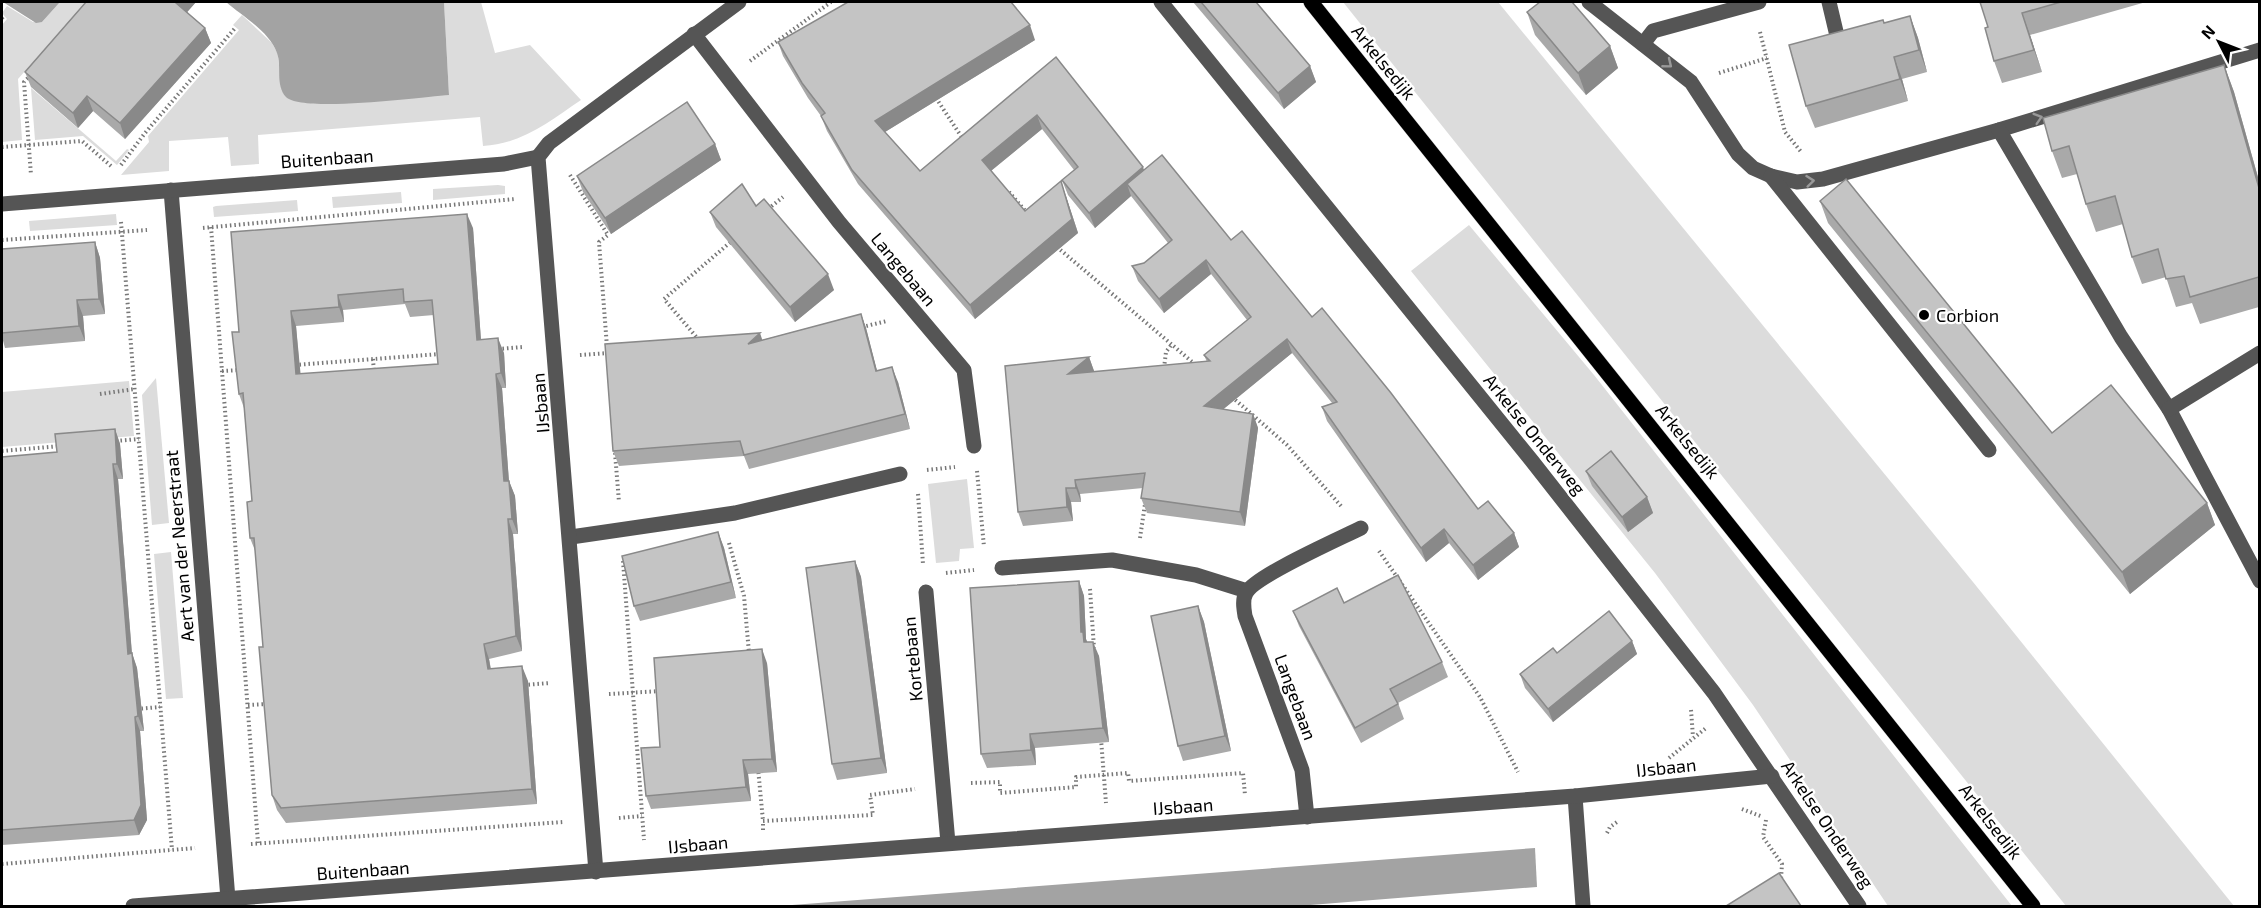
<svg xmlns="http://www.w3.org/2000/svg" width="2261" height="908" font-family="'Exo 2',sans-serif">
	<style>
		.green { fill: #dcdcdc }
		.water { fill: #a3a3a3 }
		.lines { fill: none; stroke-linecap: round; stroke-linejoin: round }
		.major-casing { stroke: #dbdbdb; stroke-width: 16 }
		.path { stroke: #777; stroke-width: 4; stroke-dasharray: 1.5 3; stroke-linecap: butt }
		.minor { stroke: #555; stroke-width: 15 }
		.major { stroke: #000; stroke-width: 15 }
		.wall { fill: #a9a9a9; fill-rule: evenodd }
		.shaded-wall { fill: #898989 }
		.building { fill: #c4c4c4; stroke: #898989; stroke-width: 1.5; fill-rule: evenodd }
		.oneway { stroke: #999 }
		.poi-dot { fill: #000; stroke: #fff; stroke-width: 2 }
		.labels { text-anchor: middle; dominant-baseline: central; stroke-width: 4.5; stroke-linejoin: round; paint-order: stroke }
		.street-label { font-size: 18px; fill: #000; stroke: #fff }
		.poi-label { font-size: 18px; fill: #000; stroke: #fff; text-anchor: start }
	</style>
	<rect width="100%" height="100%" fill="#fff"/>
	<g class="green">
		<path d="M60 2H85L18 79 22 140 2 142V25L7 19 2 13 7 6 33 22H42Z"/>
		<path d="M444 2H481L495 53 530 45 581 100C550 121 522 144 483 146L480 117 258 135 259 164 231 166 228 137 169 141V171L121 175 149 142 148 136 239 30 233 25 242 15 272 43 278 54 281 89 449 95Z"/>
		<path d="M1343 2H1498L1973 582 2234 906H2066Z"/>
		<path d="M31 88 116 161 127 149 129 150 117 165 83 136 35 140Z"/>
		<path d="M498 185 505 186V194L433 200V189Z"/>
		<path d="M401 192 402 203 333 208 332 197Z"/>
		<path d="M297 200 298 211 214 217 213 207 216 206Z"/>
		<path d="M116 214 117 225 30 231 29 221Z"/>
		<path d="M1469 225 1594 375 2012 906H1888L1753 705 1655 573 1411 271Z"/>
		<path d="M156 378 169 523 152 525 142 395Z"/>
		<path d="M129 381 134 436 2 447V392Z"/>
		<path d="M967 479 974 548 960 549 959 561 936 563 928 484Z"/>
		<path d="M171 552 183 698 166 699 154 554Z"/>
	</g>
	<g class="water">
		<path d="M3 2H2H60L42 22 36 23Z"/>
		<path d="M226 2H444L449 95C422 97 302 113 286 97 275 85 282 66 277 53 269 31 242 16 226 2Z"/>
		<path d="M1535 848 1537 887 1298 906H779Z"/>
	</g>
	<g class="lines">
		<defs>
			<path id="major" d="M1311 2 2033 906"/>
		</defs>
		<use href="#major" class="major-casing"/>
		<g class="path">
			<path d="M2 18 4 16"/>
			<path d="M1760 32 1785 132 1802 153"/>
			<path d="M750 61 831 2"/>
			<path d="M1719 73 1767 58"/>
			<path d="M31 75 24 82 31 175"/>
			<path d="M936 98 963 139"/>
			<path d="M2 147 82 141 111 166"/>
			<path d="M121 165 145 133 236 27"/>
			<path d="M570 175 608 235 599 242 607 347"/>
			<path d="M1009 192 1028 214"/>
			<path d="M768 209 783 197"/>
			<path d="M121 222 172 850"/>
			<path d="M211 227 258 843"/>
			<path d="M203 228 515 199"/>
			<path d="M2 240 147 230"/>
			<path d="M1057 247 1197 366"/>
			<path d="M862 327 887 321"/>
			<path d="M699 340 664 299 733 240"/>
			<path d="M498 349 523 347"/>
			<path d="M580 355 609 353"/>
			<path d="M373 359 374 373"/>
			<path d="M295 365 440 354"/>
			<path d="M1164 368 1166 352 1172 344"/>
			<path d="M222 371 239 370"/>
			<path d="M100 394 135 389"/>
			<path d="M1232 397 1287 445 1341 506"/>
			<path d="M116 441 139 439"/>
			<path d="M2 451 61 446"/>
			<path d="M615 453 619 502"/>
			<path d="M927 470 955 467"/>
			<path d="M977 471 984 547"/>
			<path d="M918 494 923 564"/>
			<path d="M1140 538 1145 504"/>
			<path d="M729 543 744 596 749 653"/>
			<path d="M1379 551 1480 697 1518 772"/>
			<path d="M623 561 644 840"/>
			<path d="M946 573 974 570"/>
			<path d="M1090 589 1094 648"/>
			<path d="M524 685 550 683"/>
			<path d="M609 694 661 691"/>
			<path d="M248 705 268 704"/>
			<path d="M137 709 160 707"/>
			<path d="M1691 710 1693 737"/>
			<path d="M1101 739 1106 803"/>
			<path d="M1669 758 1706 728"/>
			<path d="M758 768 763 821"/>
			<path d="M971 783 1000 782V793L1076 787V777L1128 773 1129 781 1243 773 1245 795"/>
			<path d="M1742 809 1763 817"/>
			<path d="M619 818 642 816"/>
			<path d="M1766 820 1763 837 1782 864 1781 879"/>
			<path d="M763 830V821L873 815 870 795 915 789"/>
			<path d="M1607 833 1610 827 1617 822"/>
			<path d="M251 844 563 822"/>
			<path d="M2 864 195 848"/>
		</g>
		<g class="minor">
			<path d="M1161 2 1532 461 1714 693 1859 906"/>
			<path d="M1589 2 1691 82 1738 154 1753 168 1771 176 1797 182 1823 179 1999 130 2260 50"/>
			<path d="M1829 2 1838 40"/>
			<path d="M694 34 839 222 964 370 974 446"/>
			<path d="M1643 44 1653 31 1759 2"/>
			<path d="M1999 130 2121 337 2169 409 2260 581"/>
			<path d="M1771 176 1989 450"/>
			<path d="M171 190 228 899"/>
			<path d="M2 204 504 164 538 157"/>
			<path d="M2169 409 2260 353"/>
			<path d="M571 537 735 513 900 474"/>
			<path d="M1002 568 1112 560 1196 575 1247 591"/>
			<path d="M926 592 948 843"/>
			<path d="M1575 796 1583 906"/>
			<path d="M1307 817 1302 770 1245 616C1244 609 1242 600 1246 593 1255 576 1339 539 1361 528"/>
			<path d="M596 872 538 157 549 143 739 2"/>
			<path d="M133 906 1575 796 1772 776"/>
		</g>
		<use href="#major" class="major"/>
	</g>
	<g class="wall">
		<path d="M86 2H196L187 12 205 28 211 43 125 139 93 111 78 128 31 87 25 72Z"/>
		<path d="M1193 2H1256L1310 66 1316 82 1284 109Z"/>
		<path d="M1980 2H2146L2030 35 2042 72 2002 83 1994 61 1988 27Z"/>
		<path d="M1527 12 1610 46 1618 68 1586 95 1535 35Z"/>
		<path d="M1910 16 1918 38 1927 72 1902 79 1908 101 1815 128 1806 106 1884 23Z"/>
		<path d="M1035 40 885 132 920 171 1056 57 1144 170 1231 240 1312 317 1478 509 1514 533 1519 547 1478 580 1449 543 1426 562 1327 421 1322 407 1332 403 1292 353 1223 409 1253 414 1258 428 1245 526 1147 513 1141 498 1143 488 1080 494 1081 502H1071L1073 521 1023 526 1018 512 1089 357 1094 371 1093 372 1207 362 1204 355 1247 320 1211 274 1164 313 1138 281 1132 266 1144 263 1168 243 1131 196 1095 228 1068 195 1062 180 1074 170 1042 129 991 171 1025 211 1066 196 1078 233 975 319 858 184 827 131 821 116 808 98 783 56 778 42Z"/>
		<path d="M2224 65 2234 92 2259 181V307L2200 324 2192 303 2176 307 2166 277 2142 284 2132 257 2123 224 2096 232 2086 204 2077 174 2062 178 2052 151Z"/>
		<path d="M715 144 721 160 611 234 583 192 577 176Z"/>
		<path d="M1820 201 2052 433 2207 503 2215 525 2130 594 1828 223Z"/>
		<path d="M756 206 834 290 795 322 716 227 710 212Z"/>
		<path d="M473 228 481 340 504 353 506 388H502L509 481 515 496 518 534H513L522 651 489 659 491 669 528 681 537 804 286 823 277 810 272 795 263 647 256 553 250 538 252 501 244 408 239 394V332ZM405 304 410 317 434 315 438 364 300 374 296 326 344 322 343 310Z"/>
		<path d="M95 242 100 258 105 314 83 316 85 341 5 348 2 337V249Z"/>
		<path d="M861 314 866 328 877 371 898 382 910 429 749 469 744 456 619 466 613 451 762 340Z"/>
		<path d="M115 429 120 444 123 479H118L132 653 137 668 144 731H140L147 820 139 835 2 845V457L57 452Z"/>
		<path d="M1586 471 1647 497 1653 513 1628 532 1592 486Z"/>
		<path d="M718 532 724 548 736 598 640 621 634 606Z"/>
		<path d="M855 561 861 577 887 773 837 780 832 764Z"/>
		<path d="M1079 581 1084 596 1086 639 1087 642 1099 656 1109 742 1035 748 1036 765 987 768 981 754Z"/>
		<path d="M1344 603 1442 662 1448 677 1398 703 1404 719 1361 743 1299 626 1293 611Z"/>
		<path d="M1198 606 1204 622 1231 751 1183 761 1178 746Z"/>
		<path d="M1632 641 1637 654 1553 722 1525 688 1520 674 1557 653Z"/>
		<path d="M767 663 777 772 748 774 751 801 651 809 646 796 660 747Z"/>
	</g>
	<g class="shaded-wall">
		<path d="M177 2H196L182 18 176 3Z"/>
		<path d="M2022 13 2030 35 2042 72 2034 50Z"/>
		<path d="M1910 16 1918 38 1927 72 1919 50Z"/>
		<path d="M1030 25 1035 40 880 135 875 121Z"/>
		<path d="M205 28 211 43 125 139 120 123Z"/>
		<path d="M1610 46 1618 68 1586 95 1578 73Z"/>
		<path d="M1894 57 1902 79 1908 101 1900 79Z"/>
		<path d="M2224 65 2234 92 2259 181V188Z"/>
		<path d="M1310 66 1316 82 1284 109 1278 93Z"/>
		<path d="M87 96 93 111 78 128 73 113Z"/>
		<path d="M1037 115 1042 129 987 174 982 160Z"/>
		<path d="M715 144 721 160 611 234 605 218Z"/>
		<path d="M1143 167 1148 182 1127 184 1131 196 1095 228 1089 213Z"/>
		<path d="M1061 181 1078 233 975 319 970 305Z"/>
		<path d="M467 214 473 228 482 355 477 340Z"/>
		<path d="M95 242 100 258 105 314 99 299Z"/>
		<path d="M1206 260 1211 274 1164 313 1159 299Z"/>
		<path d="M828 274 834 290 795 322 790 307Z"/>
		<path d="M338 295 343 310 344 322 339 307Z"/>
		<path d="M77 300 83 316 85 341 79 326Z"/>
		<path d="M291 311 296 326 302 389 296 374Z"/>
		<path d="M861 314 866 328 881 386 876 371Z"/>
		<path d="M760 333 765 348 748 344Z"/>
		<path d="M498 338 504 353 506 388 501 373Z"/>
		<path d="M1287 339 1292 353 1209 421 1204 406Z"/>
		<path d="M1089 357 1094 371 1073 388 1068 374Z"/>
		<path d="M892 367 898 382 910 429 905 414Z"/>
		<path d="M496 374 502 388 510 496 504 481Z"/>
		<path d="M1253 414 1258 428 1245 526 1240 512Z"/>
		<path d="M115 429 120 444 123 479 117 464Z"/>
		<path d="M113 464 118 479 133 668 128 654Z"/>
		<path d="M1075 480 1080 494 1081 502 1076 488Z"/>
		<path d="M509 481 515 496 518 534 512 519Z"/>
		<path d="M1066 488 1071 502 1073 521 1067 507Z"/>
		<path d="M1647 497 1653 513 1628 532 1622 517Z"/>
		<path d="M2207 503 2215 525 2130 594 2122 572Z"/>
		<path d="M508 519 513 534 522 651 516 636Z"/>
		<path d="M1444 529 1449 543 1426 562 1421 548Z"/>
		<path d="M718 532 724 548 736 598 731 582Z"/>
		<path d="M1514 533 1519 547 1478 580 1473 565Z"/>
		<path d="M855 561 861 577 887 773 881 758Z"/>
		<path d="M1079 581 1084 596 1086 639 1089 646 1084 642 1081 632Z"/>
		<path d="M1198 606 1204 622 1231 751 1225 736Z"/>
		<path d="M1632 641 1637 654 1553 722 1548 709Z"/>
		<path d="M1093 642 1099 656 1109 742 1103 728Z"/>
		<path d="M484 644 489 659 493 684 488 669Z"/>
		<path d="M762 649 767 663 777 772 772 759Z"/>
		<path d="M132 653 137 668 144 731 138 716Z"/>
		<path d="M522 666 528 681 537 804 532 789Z"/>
		<path d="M135 717 140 731 147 820 139 835 134 820Z"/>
		<path d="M1030 734 1035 748 1036 765 1031 750Z"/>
		<path d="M743 760 748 774 751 801 746 787Z"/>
	</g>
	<g class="building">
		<path d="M86 2H177L176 3 205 28 120 123 87 96 73 113 25 72Z"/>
		<path d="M848 2H1011L1030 25 875 121 920 171 1056 57 1143 167 1089 213 1062 180 1078 167 1037 115 982 160 1025 211 1061 181 1072 219 970 305 852 170 821 116 825 113 802 83 778 42Z"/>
		<path d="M1201 2H1256L1310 66 1278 93Z"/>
		<path d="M1540 2H1572L1610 46 1578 73 1527 12Z"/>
		<path d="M1980 2H2061L2022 13 2034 50 1994 61 1985 28 1988 27Z"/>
		<path d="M1910 16 1919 50 1894 57 1900 79 1806 106 1789 45 1883 20 1884 23Z"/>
		<path d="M2224 65 2259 188V277L2190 297 2184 276 2166 279 2158 249 2132 257 2115 196 2086 204 2069 146 2052 151 2043 118Z"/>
		<path d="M687 102 715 144 605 218 577 176Z"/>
		<path d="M1162 155 1231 240 1242 231 1312 317 1322 308 1391 393 1478 509 1488 501 1514 533 1473 565 1444 529 1421 548 1322 407 1337 402 1287 339 1204 406 1253 414 1240 512 1141 498 1145 473 1075 480 1076 488H1066L1067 507 1018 512 1005 366 1089 357 1068 374 1210 361 1204 355 1251 317 1206 260 1159 299 1132 266 1144 263 1172 240 1127 184Z"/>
		<path d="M1846 179 2052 433 2111 385 2207 503 2122 572 1820 201Z"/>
		<path d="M742 184 756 206 764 199 828 274 790 307 710 212Z"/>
		<path d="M467 214 477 340 498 338 501 373 496 374 504 481H509L512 519H508L516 636 484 644 488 669 522 666 532 789 281 808 272 795 259 647H263L254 538H250L247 502 252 501 243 393 239 394 232 332H239L231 232ZM403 289 404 302 432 300 438 364 296 374 291 311 339 307 338 295Z"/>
		<path d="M95 242 99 299 77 300 79 326 2 333V249Z"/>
		<path d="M861 314 876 371 892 367 905 414 744 455 740 441 613 451 605 344 760 333 748 344Z"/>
		<path d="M115 429 117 464H113L128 654 132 653 138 716 135 717 141 805 134 820 2 830V457L57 452 55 434Z"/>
		<path d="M1611 451 1647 497 1622 517 1586 471Z"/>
		<path d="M718 532 731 582 634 606 622 556Z"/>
		<path d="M855 561 881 758 832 764 806 568Z"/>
		<path d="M1398 575 1442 662 1390 689 1398 704 1355 728 1293 611 1337 588 1344 603Z"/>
		<path d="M1079 581 1081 632H1083L1084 642H1093L1103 728 1030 734 1031 750 981 754 970 588Z"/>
		<path d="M1198 606 1225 736 1178 746 1151 616Z"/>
		<path d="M1609 611 1632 641 1548 709 1520 674 1553 648 1557 653Z"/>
		<path d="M762 649 772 759 743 760 746 787 646 796 641 748 660 747 654 658Z"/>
		<path d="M1779 873 1801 906H1726Z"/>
	</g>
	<defs><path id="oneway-chevron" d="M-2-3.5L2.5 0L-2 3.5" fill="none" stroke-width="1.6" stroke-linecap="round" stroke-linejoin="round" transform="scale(1.5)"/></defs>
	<g class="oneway">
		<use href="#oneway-chevron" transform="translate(1668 64) rotate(39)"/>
		<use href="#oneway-chevron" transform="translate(2038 118) rotate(-17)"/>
		<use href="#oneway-chevron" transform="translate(1810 181) rotate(-6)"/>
	</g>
	<circle class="poi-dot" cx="1924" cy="315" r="6"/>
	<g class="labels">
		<g class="street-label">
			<text transform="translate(1384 62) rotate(51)">Arkelsedijk</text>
			<text transform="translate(327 158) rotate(-4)">Buitenbaan</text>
			<text transform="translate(904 269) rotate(50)">Langebaan</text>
			<text transform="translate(540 403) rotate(-95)">IJsbaan</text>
			<text transform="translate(1535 434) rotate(51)">Arkelse Onderweg</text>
			<text transform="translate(1688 441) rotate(51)">Arkelsedijk</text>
			<text transform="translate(179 546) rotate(-95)">Aert van der Neerstraat</text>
			<text transform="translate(912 659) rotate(-95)">Kortebaan</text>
			<text transform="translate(1296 697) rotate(70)">Langebaan</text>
			<text transform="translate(1666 767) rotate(-6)">IJsbaan</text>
			<text transform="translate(1183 806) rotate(-4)">IJsbaan</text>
			<text transform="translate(1991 821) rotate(52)">Arkelsedijk</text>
			<text transform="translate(1828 824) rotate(56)">Arkelse Onderweg</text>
			<text transform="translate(698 844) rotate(-5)">IJsbaan</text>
			<text transform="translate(363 870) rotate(-4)">Buitenbaan</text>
		</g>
		<g class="poi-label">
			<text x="1936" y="315">Corbion</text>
		</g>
	</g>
	<rect width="2261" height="908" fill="none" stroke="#000000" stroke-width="6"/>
	<g transform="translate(2219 42) rotate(312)" stroke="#ffffff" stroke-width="4.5" paint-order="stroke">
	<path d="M0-4.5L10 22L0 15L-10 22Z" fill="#000000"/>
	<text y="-9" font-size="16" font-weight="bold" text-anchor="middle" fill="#000000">N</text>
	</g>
</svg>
